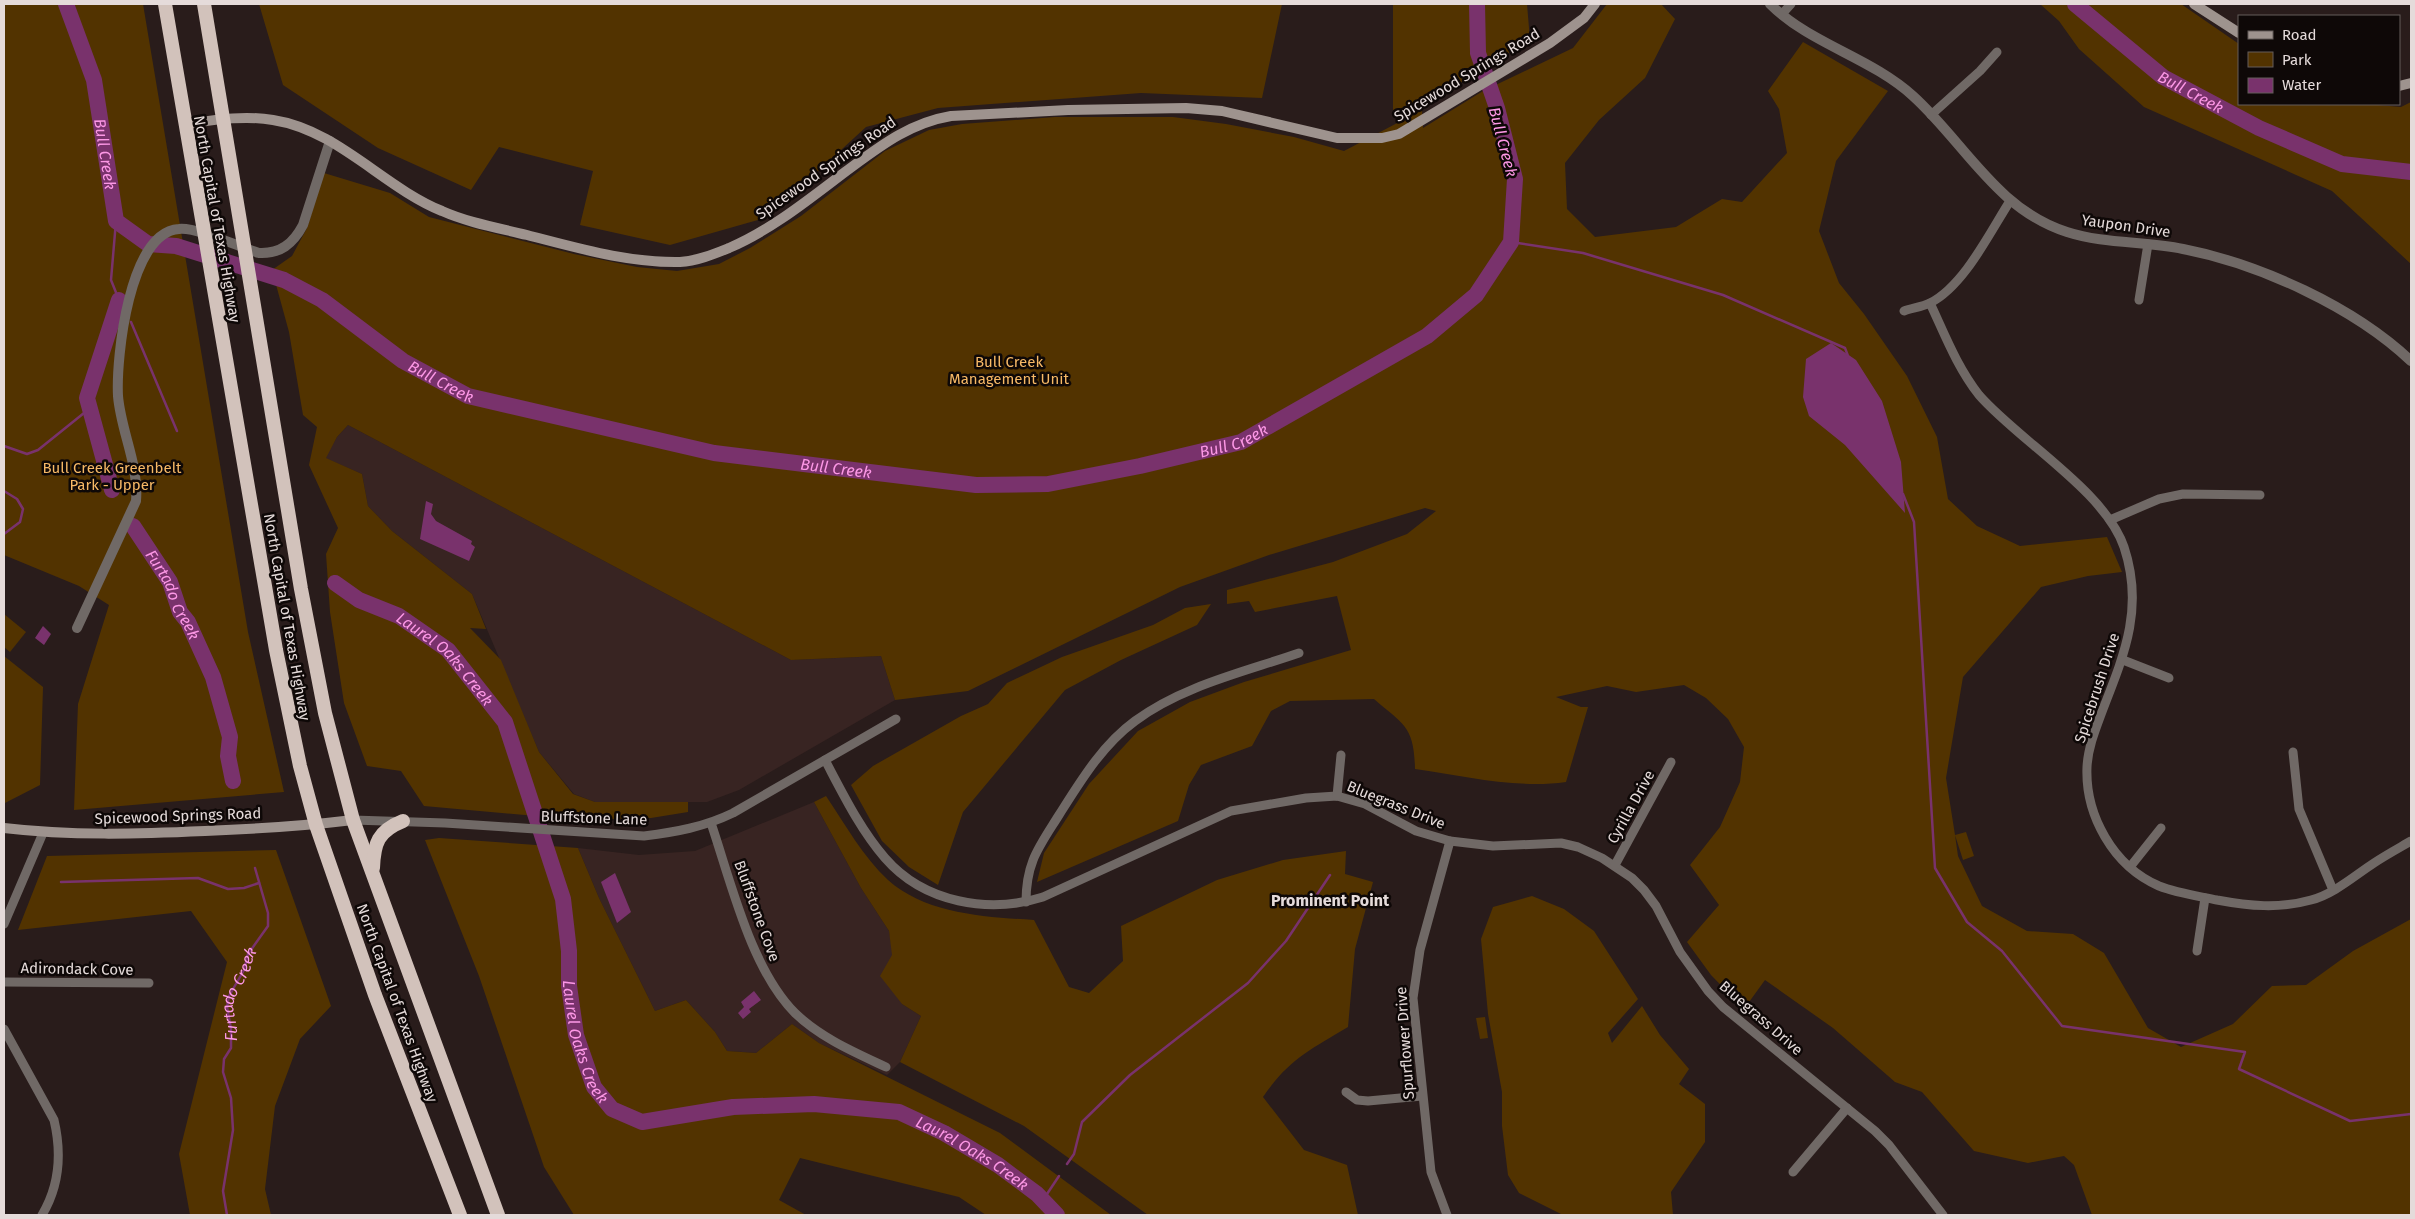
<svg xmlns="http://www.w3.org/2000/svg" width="2415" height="1219" font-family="'Fira Sans',sans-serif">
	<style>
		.built { fill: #382422 }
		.green { fill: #523300 }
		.water { fill: #79326c }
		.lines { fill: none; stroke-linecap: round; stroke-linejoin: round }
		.stream { stroke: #79326c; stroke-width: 2.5 }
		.river { stroke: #79326c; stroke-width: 16 }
		.minor { stroke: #706966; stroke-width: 9 }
		.tertiary { stroke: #706966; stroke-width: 10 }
		.secondary { stroke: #9e938e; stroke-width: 10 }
		.trunk { stroke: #d2c2bb; stroke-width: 14 }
		.labels { text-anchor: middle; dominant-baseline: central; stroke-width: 5; stroke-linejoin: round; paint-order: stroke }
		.street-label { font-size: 15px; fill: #e5dbda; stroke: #0e0807 }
		.park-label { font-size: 15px; fill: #f7b966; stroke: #0e0807 }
		.water-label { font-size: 16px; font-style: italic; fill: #fc97e5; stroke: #0e0807 }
		.neighbourhood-label { font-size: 16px; font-weight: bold; fill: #e5dbda; stroke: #0e0807 }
	</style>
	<rect width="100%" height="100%" fill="#291c1b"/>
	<g class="built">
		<path d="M348 425 791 660 881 656 895 700 739 790 707 802H595L574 794 539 752 472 594 392 531 368 506 362 474 325 458 337 437Z"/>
		<path d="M814 802 861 888 889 931 902 1004 921 1016 900 1062 887 1075 819 1043 792 1024 756 1053 727 1051 715 1032 686 1000 655 1011 599 898 578 848 639 855 695 851Z"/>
	</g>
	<g class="green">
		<path d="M4 4H143L248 632 284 792 74 810 78 704 109 605 79 586 4 555Z"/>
		<path d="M259 4H1282L1262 98 1141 93 938 108 866 127 768 217 670 245 580 225 593 171 499 147 471 190 378 148 283 85Z"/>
		<path d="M1393 4H1527L1530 40 1444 93 1393 112Z"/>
		<path d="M1607 4H1661L1675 19 1645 78 1599 120 1565 163 1567 209 1595 237 1676 227 1722 199 1742 202 1787 153 1779 109 1768 91 1803 42 1888 91 1836 161 1819 231 1839 283 1864 314 1907 376 1937 437 1948 499 1977 526 2020 546 2107 537 2122 572 2088 576 2041 587 1963 677 1946 778 1955 835 1966 832 1974 856 1963 860 1955 835 1958 856 1982 906 2027 931 2073 934 2104 953 2148 1028 2181 1047 2233 1024 2272 986 2306 985 2353 951 2411 919V1215H2092L2074 1165 2064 1156 2028 1163 1974 1151 1922 1092 1895 1082 1833 1028 1765 980 1744 1009 1711 975 1687 942 1719 905 1690 865 1720 827 1740 782 1744 747 1728 719 1706 698 1684 685 1636 692 1607 686 1556 697 1581 707H1588L1566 782C1517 789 1464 776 1415 769 1414 726 1404 725 1374 699L1290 701 1271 711 1252 746 1201 765 1189 785 1178 821 1037 882 1044 853 1089 784 1138 731 1190 702 1244 682 1351 650 1337 596 1255 612 1249 601 1227 604V590L1333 562 1407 534 1436 511 1425 508 1269 555 1180 587 968 691 895 700 881 656 791 660 348 425 337 437 326 458 362 474 368 506 392 531 472 594 486 629 470 628 501 660 539 752 573 794 595 802H688V812L651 818 581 820 424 806 401 771 367 766 344 703 330 612 326 554 338 528 309 465 317 427 303 415 289 332 272 270 292 256 307 228 324 173 390 193 429 217 574 254 637 267 677 271 719 264 750 248 801 216 885 151 929 130 962 124 1055 117H1173L1226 124 1294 137 1344 151 1422 110 1423 128 1483 91 1573 48Z"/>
		<path d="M2040 4H2181L2239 44V104H2366L2401 107 2411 102V264L2332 191 2144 107 2079 49 2059 21Z"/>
		<path d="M1211 604 1197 625 1121 660 1065 690 963 812 938 885 909 867 882 841 851 785 873 766 961 716 988 704 1007 683 1062 657 1153 625 1185 608Z"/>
		<path d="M4 614 26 632 10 652 4 647Z"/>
		<path d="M4 656 43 687 40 785 5 803Z"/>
		<path d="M826 796C845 824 863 857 888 880 926 914 985 917 1034 920L1069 987 1089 993 1123 961 1121 926 1217 880 1283 860 1346 851 1345 874 1373 882 1355 949 1348 1027C1310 1050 1289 1059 1263 1097L1304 1150 1347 1165 1358 1215H1148L1024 1126 900 1062 921 1016 902 1004 880 976 892 955 889 931 861 888 814 802Z"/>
		<path d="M439 838 578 848 599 898 655 1011 686 1000 715 1032 727 1051 756 1053 792 1024 819 1043 1000 1133 1111 1215H986L959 1197 800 1158 779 1200 806 1215H574L544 1167 479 976 425 840Z"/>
		<path d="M276 850 331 1006 300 1039 275 1106 265 1189 271 1215H190L179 1154 227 962 191 911 18 930 47 856Z"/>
		<path d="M1532 896 1564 909 1594 931 1638 999 1608 1033 1612 1043 1642 1006 1660 1035 1689 1069 1679 1084 1705 1104V1142L1671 1192 1673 1215H1563L1519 1193 1508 1175 1502 1126V1092L1488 1014 1481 939 1493 907Z"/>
		<path d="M1485 1017 1488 1038 1480 1039 1476 1018Z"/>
	</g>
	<g class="water">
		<path d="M1831 343 1856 360 1882 401 1901 462 1905 513 1845 445 1809 416 1803 397 1806 359Z"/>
		<path d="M426 501 433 504 431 514 436 521 472 541 471 544 475 547 469 561 420 539Z"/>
		<path d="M43 626 51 634 44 645 35 638Z"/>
		<path d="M615 873 631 912 617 923 601 882Z"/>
		<path d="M754 991 761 1000 749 1009 751 1012 743 1019 738 1013 744 1007 741 1002Z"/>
	</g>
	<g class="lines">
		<g class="stream">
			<path d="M116 221 111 280 119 300"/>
			<path d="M1511 242 1583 253 1723 295 1845 348 1848 356"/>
			<path d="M131 322 177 431"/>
			<path d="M4 446 27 454 38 450 89 409"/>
			<path d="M4 491 17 499 23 509 20 522 4 534"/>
			<path d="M1903 494 1914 522 1935 868 1967 922 2002 951 2062 1026 2245 1052 2239 1069 2350 1121 2411 1114"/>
			<path d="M61 882 198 878 228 889 244 888 259 883"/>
			<path d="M1067 1164 1074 1154 1082 1122 1130 1075 1248 983 1286 941 1330 875"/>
			<path d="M1043 1200 1059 1176"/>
			<path id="s1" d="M227 1215 223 1191 233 1130 231 1098 223 1072 224 1059 231 1048V1029L227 1007 229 996 244 970 248 954 268 926V913L255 868"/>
		</g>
		<g class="river">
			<path id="s2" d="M66 4 94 80 116 221 148 244 176 246 284 280 322 300 403 361 468 396 714 453 976 485 1048 484 1140 466 1241 442 1427 336 1476 295 1511 242 1515 179 1497 108 1478 53 1477 4"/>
			<path id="s3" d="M2075 4 2163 77 2259 128 2342 164 2411 172"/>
			<path d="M112 490 87 398 119 300"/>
			<path id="s4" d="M133 526 170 582 180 612 188 622 213 677 230 737 228 756 233 781"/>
			<path id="s5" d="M335 583 359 600 399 616 448 650 505 722 563 899 569 951V986L576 1035 594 1087 612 1109 642 1122 733 1107 814 1104 899 1112 944 1133 998 1165 1037 1194 1057 1215"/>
		</g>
		<g class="minor">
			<path d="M1782 14 1791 4"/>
			<path d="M1931 115 1980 71 1997 52"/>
			<path d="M2139 300 2148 244"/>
			<path d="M1930 303C1945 335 1957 367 1979 395 2018 440 2105 491 2124 547 2144 607 2125 653 2103 709 2096 728 2088 747 2087 767 2085 815 2113 866 2159 886 2177 893 2198 896 2217 900 2249 906 2279 909 2311 900 2334 894 2354 876 2374 863 2386 855 2399 848 2411 841"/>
			<path d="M1904 311C1912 308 1922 307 1930 303 1964 286 1990 232 2010 201"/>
			<path d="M2110 520 2159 499 2183 494 2260 495"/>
			<path d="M2123 660 2169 678"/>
			<path d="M2293 752 2299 809 2333 890"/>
			<path d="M825 760C843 794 860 829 885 858 924 903 989 914 1043 897L1231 811 1306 798 1337 796 1365 804 1416 831 1450 841 1493 846 1561 843 1578 847 1602 858 1632 878 1644 890 1656 906 1680 952 1708 991 1723 1007 1875 1131 1889 1145 1943 1215"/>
			<path d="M1337 796 1341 755"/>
			<path d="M353 820 445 823 644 836C676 832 704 827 733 813L896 719"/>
			<path d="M711 823C731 882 751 969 795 1013 821 1038 854 1052 886 1067"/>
			<path d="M1615 865 1671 762"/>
			<path d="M2130 867 2161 828"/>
			<path d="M1026 902C1026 862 1039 847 1059 815 1080 782 1102 745 1135 721 1182 686 1244 672 1299 653"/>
			<path d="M4 924 43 833"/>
			<path d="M2197 951 2205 898"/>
			<path d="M4 982 149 983"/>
			<path d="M4 1029 54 1120C62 1154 60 1185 42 1215"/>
			<path d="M1346 1092 1357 1100 1368 1101 1422 1096"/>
			<path d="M1793 1172 1847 1108"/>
			<path d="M1447 1215 1431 1172 1413 998 1420 950 1450 841"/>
		</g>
		<g class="tertiary">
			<path d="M1770 4C1810 44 1870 57 1913 96 1964 142 1997 210 2067 232 2104 244 2145 241 2183 249 2260 264 2354 307 2411 361"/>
			<path d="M77 628 136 501C139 464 121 432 118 396 116 358 129 232 179 229 197 227 239 247 259 253 280 254 293 244 303 225L330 141"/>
		</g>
		<g class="secondary">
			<path d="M2194 4 2239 33"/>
			<path d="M2399 86 2411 83"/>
			<path d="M185 124C214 120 244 115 273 120 338 130 383 187 442 211 469 223 499 228 527 235 578 248 628 263 680 262 697 261 714 254 729 248 771 230 808 200 845 172 879 147 909 123 951 116L1068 110 1186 108 1222 111 1337 138H1382L1399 134 1550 43 1584 18 1595 4"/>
			<path d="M4 828C71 836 138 834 205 831 255 829 304 826 353 820"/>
		</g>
		<g class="trunk">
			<path d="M165 4 276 650 300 766 316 825 375 995 460 1215"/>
			<path d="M204 4 301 589 325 713 353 820 498 1215"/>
			<path d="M373 868C374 843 378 831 403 821"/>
		</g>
	</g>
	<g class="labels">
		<g class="street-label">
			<text transform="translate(1467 75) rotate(-31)">Spicewood Springs Road</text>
			<text transform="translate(826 168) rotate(-35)">Spicewood Springs Road</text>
			<text transform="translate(217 219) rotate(80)">North Capital of Texas Highway</text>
			<text transform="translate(2126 226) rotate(8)">Yaupon Drive</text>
			<text transform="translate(287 617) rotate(80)">North Capital of Texas Highway</text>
			<text transform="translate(2097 688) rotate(-72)">Spicebrush Drive</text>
			<text transform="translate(1396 805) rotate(22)">Bluegrass Drive</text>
			<text transform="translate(1631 807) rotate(-61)">Cyrilla Drive</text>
			<text transform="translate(178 816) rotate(-2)">Spicewood Springs Road</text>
			<text transform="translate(594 818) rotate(2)">Bluffstone Lane</text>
			<text transform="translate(757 911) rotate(70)">Bluffstone Cove</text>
			<text transform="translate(77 969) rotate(1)">Adirondack Cove</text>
			<text transform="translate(397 1003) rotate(70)">North Capital of Texas Highway</text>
			<text transform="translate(1761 1018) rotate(41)">Bluegrass Drive</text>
			<text transform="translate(1405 1043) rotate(-94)">Spurflower Drive</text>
		</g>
		<g class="park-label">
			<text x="1009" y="362">Bull Creek<tspan x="1009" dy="17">Management Unit</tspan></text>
			<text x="112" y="468">Bull Creek Greenbelt<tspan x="112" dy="17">Park - Upper</tspan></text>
		</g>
		<g class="water-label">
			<text stroke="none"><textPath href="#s3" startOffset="146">Bull Creek</textPath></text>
			<text transform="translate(1503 142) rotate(75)">Bull Creek</text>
			<text stroke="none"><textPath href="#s2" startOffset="156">Bull Creek</textPath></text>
			<text stroke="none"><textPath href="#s2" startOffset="592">Bull Creek</textPath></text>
			<text stroke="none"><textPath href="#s2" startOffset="1402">Bull Creek</textPath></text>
			<text stroke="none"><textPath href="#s2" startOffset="998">Bull Creek</textPath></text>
			<text stroke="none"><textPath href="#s4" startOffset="80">Furtado Creek</textPath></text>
			<text stroke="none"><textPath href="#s5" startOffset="136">Laurel Oaks Creek</textPath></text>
			<text stroke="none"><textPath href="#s1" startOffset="228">Furtado Creek</textPath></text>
			<text stroke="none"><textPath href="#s5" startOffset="556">Laurel Oaks Creek</textPath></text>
			<text stroke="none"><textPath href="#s5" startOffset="1006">Laurel Oaks Creek</textPath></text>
		</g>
		<g class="neighbourhood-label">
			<text x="1330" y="900">Prominent Point</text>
		</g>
	</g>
	<rect width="2415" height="1219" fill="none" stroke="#e5dbda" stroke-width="10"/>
	<rect x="2238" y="15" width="162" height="90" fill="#0e0807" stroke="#645c5b"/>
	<rect x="2248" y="31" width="25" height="8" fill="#9e938e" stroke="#645c5b"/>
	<text x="2282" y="40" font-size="15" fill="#e5dbda">Road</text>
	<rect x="2248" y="52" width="25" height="15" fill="#523300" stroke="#645c5b"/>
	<text x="2282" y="65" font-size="15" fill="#e5dbda">Park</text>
	<rect x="2248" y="78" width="25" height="15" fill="#79326c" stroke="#645c5b"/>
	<text x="2282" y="90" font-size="15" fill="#e5dbda">Water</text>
</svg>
